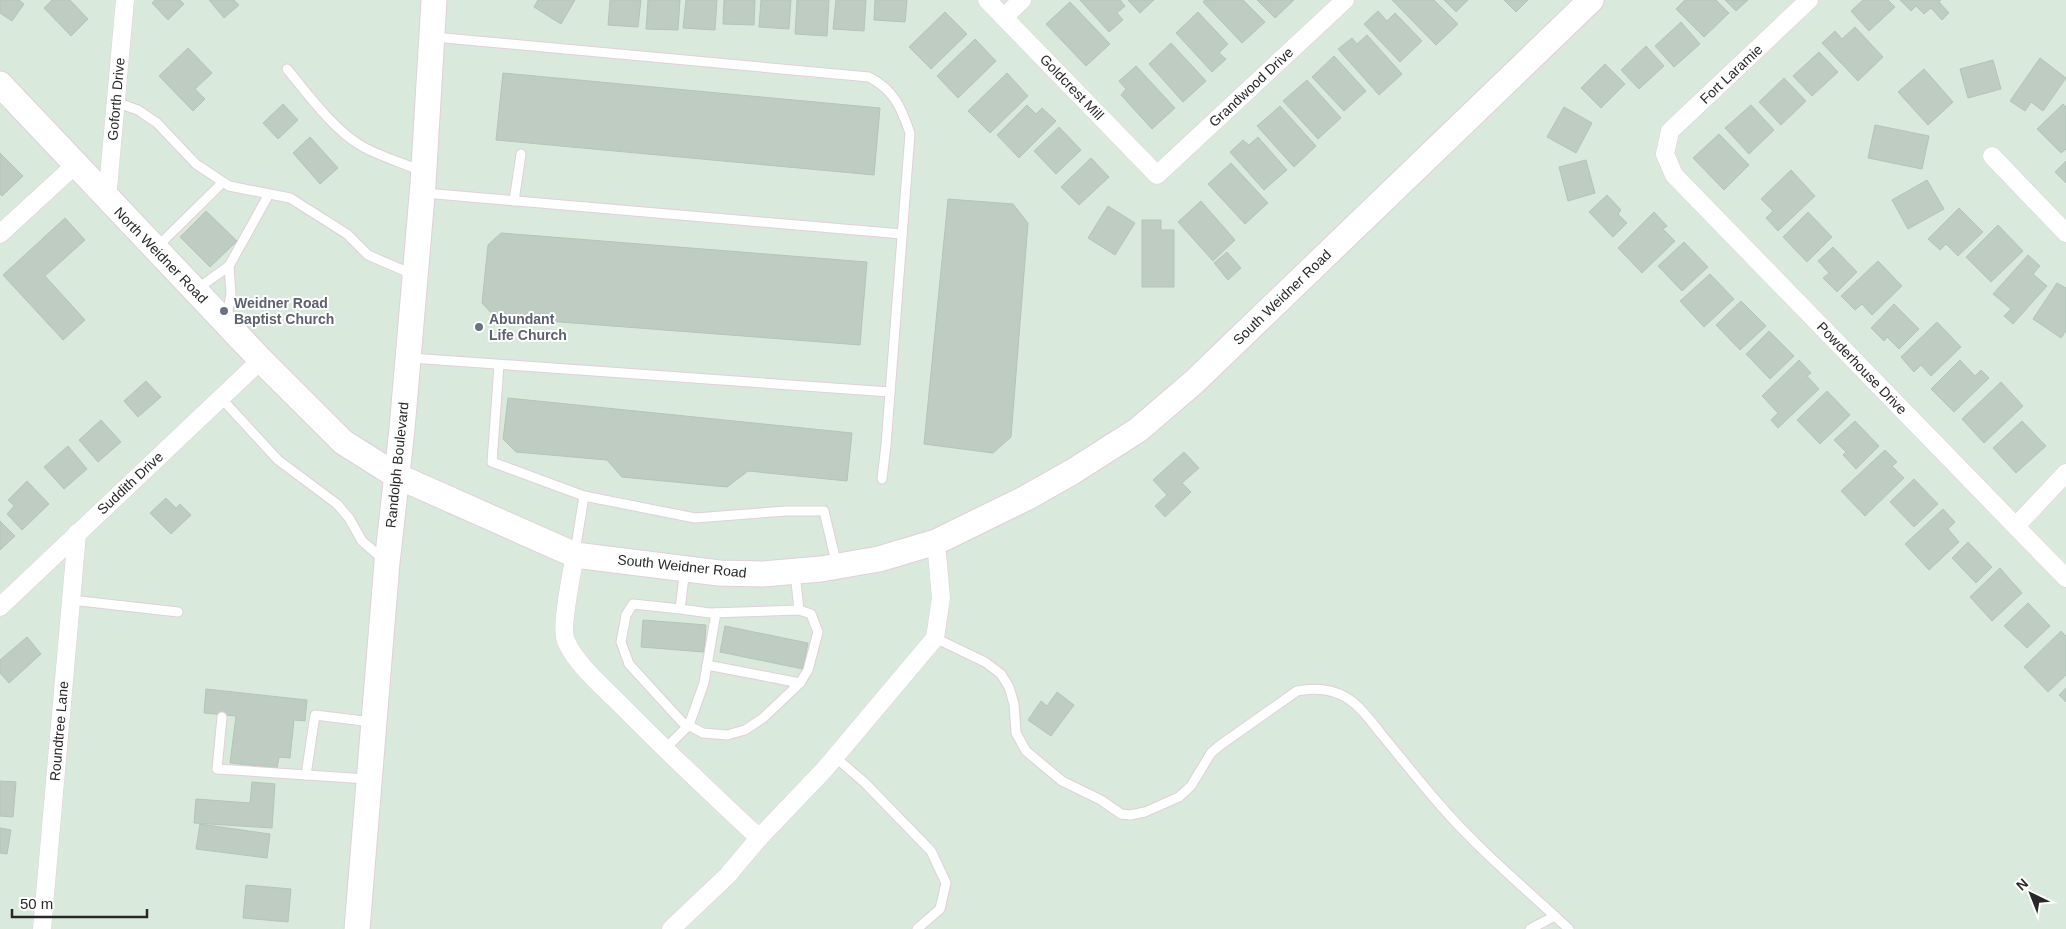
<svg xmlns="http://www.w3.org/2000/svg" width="2066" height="929" font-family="Helvetica,sans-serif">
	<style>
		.building { fill: #bfccc1; stroke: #b3c5b8 }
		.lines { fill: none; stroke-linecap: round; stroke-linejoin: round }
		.service-casing { stroke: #e1cfd9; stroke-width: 11 }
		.minor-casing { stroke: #e1cfd9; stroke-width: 19 }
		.secondary-casing { stroke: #e1cfd9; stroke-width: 27 }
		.service { stroke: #fff; stroke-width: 9 }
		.minor { stroke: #fff; stroke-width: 18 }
		.secondary { stroke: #fff; stroke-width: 25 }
		.worship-dot { fill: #6b7280; stroke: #fff; stroke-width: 2 }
		.labels { text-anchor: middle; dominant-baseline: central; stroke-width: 4; stroke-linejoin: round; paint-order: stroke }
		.street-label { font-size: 14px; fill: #282828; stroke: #fff }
		.worship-label { font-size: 14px; font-weight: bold; fill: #5b616d; stroke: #fff; text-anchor: start }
	</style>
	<rect width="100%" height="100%" fill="#d9eadc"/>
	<g class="building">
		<path d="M0 0H19L24 4 12 21 0 13Z"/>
		<path d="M52 0H70L88 19 71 36 44 8Z"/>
		<path d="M155 0H180L184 4 168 20 152 3Z"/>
		<path d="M209 0H234L239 5 224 18Z"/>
		<path d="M538 0H575L561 24 534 7Z"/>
		<path d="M610 0H641L638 27 608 25Z"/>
		<path d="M648 0H680L678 30 646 29Z"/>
		<path d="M686 0H717L715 30 683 28Z"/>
		<path d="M724 0H755L754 25 723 24Z"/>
		<path d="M761 0H791L789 29 759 27Z"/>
		<path d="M797 0H829L827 36 795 34Z"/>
		<path d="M836 0H866L864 31 833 29Z"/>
		<path d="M875 0H907L905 22 874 20Z"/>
		<path d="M1080 0H1120L1125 6 1117 13 1123 20 1109 32Z"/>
		<path d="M1128 0H1154L1140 13Z"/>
		<path d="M1205 0H1243L1265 22 1242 43 1203 2Z"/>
		<path d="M1257 0H1294L1275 18Z"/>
		<path d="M1392 0H1434L1458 24 1436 45Z"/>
		<path d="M1444 0H1468L1456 12Z"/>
		<path d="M1504 0H1528L1516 12Z"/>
		<path d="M1685 0H1716L1729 13 1704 37 1676 9Z"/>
		<path d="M1725 0H1748L1736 11Z"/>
		<path d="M1863 0H1888L1895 7 1869 31 1851 11Z"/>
		<path d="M1900 0H1941L1939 2 1949 13 1942 20 1931 8 1924 14 1916 6 1911 11Z"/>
		<path d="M1070 2 1110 44 1086 66 1046 24Z"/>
		<path d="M1378 11 1387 21 1395 13 1422 41 1400 62 1364 24Z"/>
		<path d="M945 12 967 34 931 69 909 47Z"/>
		<path d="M1198 12 1228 44 1219 53 1226 59 1212 72 1176 33Z"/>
		<path d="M1681 22 1700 44 1674 67 1655 46Z"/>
		<path d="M1855 27 1883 57 1858 81 1822 43 1835 31 1842 39Z"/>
		<path d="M1367 35 1402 74 1379 95 1338 49 1352 38 1357 44Z"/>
		<path d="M975 39 996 61 958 98 937 76Z"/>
		<path d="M1171 43 1206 81 1183 102 1149 64Z"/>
		<path d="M1646 46 1664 66 1639 89 1621 70Z"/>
		<path d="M188 48 212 73 195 89 205 99 193 111 159 76Z"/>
		<path d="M1819 52 1838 72 1812 96 1793 76Z"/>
		<path d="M1334 56 1366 91 1344 111 1312 77Z"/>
		<path d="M2040 58 2066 78 2043 111 2031 102 2025 111 2010 101Z"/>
		<path d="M1993 60 2001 89 1968 98 1960 69Z"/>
		<path d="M1605 64 1625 84 1601 108 1581 88Z"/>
		<path d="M1136 66 1175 108 1152 129 1121 95 1126 89 1119 81Z"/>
		<path d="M1924 69 1953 102 1928 125 1898 92Z"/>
		<path d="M503 73 880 108 874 175 496 140Z"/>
		<path d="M1007 73 1028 96 990 133 968 111Z"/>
		<path d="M1784 78 1806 101 1781 125 1759 102Z"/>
		<path d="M1307 80 1341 118 1318 139 1283 101Z"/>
		<path d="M283 104 298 120 278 139 263 123Z"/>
		<path d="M2063 104 2066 107V149L2061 153 2037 129Z"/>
		<path d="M1027 105 1036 114 1042 108 1056 121 1019 158 997 135Z"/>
		<path d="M1751 105 1774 130 1749 154 1725 128Z"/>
		<path d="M1280 106 1316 146 1294 167 1257 126Z"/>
		<path d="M1564 107 1592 123 1576 153 1547 137Z"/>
		<path d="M1875 125 1929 136 1922 169 1868 158Z"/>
		<path d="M1059 127 1081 150 1056 174 1034 151Z"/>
		<path d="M1719 134 1749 165 1724 190 1693 158Z"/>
		<path d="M310 137 338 168 320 184 293 153Z"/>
		<path d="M1258 137 1287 170 1264 190 1230 152 1243 140 1249 145Z"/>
		<path d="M0 153 23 176 2 196 0 194Z"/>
		<path d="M1091 158 1109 177 1079 205 1061 187Z"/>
		<path d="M1586 160 1595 193 1568 201 1559 167Z"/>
		<path d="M2066 161V183L2055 172Z"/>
		<path d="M1231 163 1268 203 1245 224 1208 184Z"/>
		<path d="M1791 170 1815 196 1778 231 1766 218 1773 211 1761 199Z"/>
		<path d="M1927 180 1944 209 1908 229 1892 200Z"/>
		<path d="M1607 195 1621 210 1618 214 1627 223 1613 237 1589 212Z"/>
		<path d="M948 199 1013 204 1028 223 1011 437 993 453 924 444Z"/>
		<path d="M1201 201 1235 240 1213 261 1178 222Z"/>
		<path d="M1108 206 1135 223 1115 255 1088 238Z"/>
		<path d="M1959 208 1983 232 1958 256 1946 244 1940 250 1928 239Z"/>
		<path d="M206 211 237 241 210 267 180 237Z"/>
		<path d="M1654 212 1667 226 1663 229 1675 241 1642 273 1618 248Z"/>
		<path d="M1808 212 1832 237 1807 262 1783 237Z"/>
		<path d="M65 218 85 240 45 276 85 320 63 340 3 275Z"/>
		<path d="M1142 220H1161V230H1174V287H1142Z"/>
		<path d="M1998 225 2023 251 1991 282 1966 257Z"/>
		<path d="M501 233 867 262 860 345 495 317 482 303 488 245Z"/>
		<path d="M1684 242 1708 267 1682 291 1658 266Z"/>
		<path d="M1833 247 1857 272 1837 292 1823 278 1829 273 1818 261Z"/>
		<path d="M1227 252 1241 268 1228 280 1214 263Z"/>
		<path d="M2028 255 2040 266 2033 274 2047 286 2013 324 2004 316 2011 309 1993 294Z"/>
		<path d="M1878 261 1902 286 1872 315 1862 304 1855 310 1841 296Z"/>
		<path d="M1710 274 1734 299 1704 327 1680 301Z"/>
		<path d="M2057 283 2066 288V331L2061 338 2033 319Z"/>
		<path d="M1741 301 1766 326 1740 350 1716 325Z"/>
		<path d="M1894 304 1919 329 1899 349 1887 337 1884 341 1871 328Z"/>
		<path d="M1937 322 1961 347 1931 376 1921 365 1914 372 1901 357Z"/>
		<path d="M1769 331 1794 356 1770 379 1746 354Z"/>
		<path d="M1799 360 1811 373 1807 376 1819 389 1778 428 1771 420 1778 413 1762 396Z"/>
		<path d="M1960 360 1975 376 1981 370 1989 378 1954 412 1931 389Z"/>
		<path d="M146 381 161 397 138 417 124 401Z"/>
		<path d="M2001 382 2023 406 1984 443 1962 419Z"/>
		<path d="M1827 391 1850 415 1820 444 1797 420Z"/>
		<path d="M508 398 852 433 847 481 748 471 727 487 622 477 607 460 516 452 503 439Z"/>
		<path d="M101 420 121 442 98 462 79 440Z"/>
		<path d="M1855 421 1879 446 1856 469 1843 455 1846 452 1834 440Z"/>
		<path d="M2022 421 2046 446 2016 473 1993 448Z"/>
		<path d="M68 446 87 469 64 489 44 467Z"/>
		<path d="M1885 450 1897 462 1892 466 1904 478 1865 516 1841 491Z"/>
		<path d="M1184 452 1199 468 1182 483 1191 492 1165 517 1155 506 1167 495 1153 480Z"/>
		<path d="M1914 479 1938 504 1914 527 1890 502Z"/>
		<path d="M27 481 49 504 22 530 7 514 14 506 8 500Z"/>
		<path d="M166 498 176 508 180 504 191 515 171 534 150 513Z"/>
		<path d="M1943 509 1955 522 1948 529 1959 542 1929 570 1905 544Z"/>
		<path d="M0 521 15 536 0 550Z"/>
		<path d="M1968 542 1992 567 1976 583 1952 558Z"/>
		<path d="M2000 568 2022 593 1992 621 1970 597Z"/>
		<path d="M2028 603 2050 626 2027 648 2004 626Z"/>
		<path d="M643 620 706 625 704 652 641 647Z"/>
		<path d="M725 626 808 643 803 669 720 652Z"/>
		<path d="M2061 631 2066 636V675L2048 692 2024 667Z"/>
		<path d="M27 637 41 654 9 683 0 673V660Z"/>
		<path d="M2066 688V702L2059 695Z"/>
		<path d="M206 689 307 700 305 721 294 720 290 758 279 757 277 768 230 763 236 716 204 713Z"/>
		<path d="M1057 692 1074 705 1051 736 1028 720 1041 701 1047 706Z"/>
		<path d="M0 781 16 782 13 817 0 816Z"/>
		<path d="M252 782 275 784 272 828 194 823 196 799 250 803Z"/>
		<path d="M200 824 270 834 267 858 196 849Z"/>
		<path d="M0 828 11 830 7 854 0 853Z"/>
		<path d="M246 885 291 889 288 922 243 918Z"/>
	</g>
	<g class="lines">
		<defs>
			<g id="service">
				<path d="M434 37 869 77C894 90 901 107 910 133L886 445 882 479"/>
				<path d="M287 69C308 94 332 128 360 145 378 156 401 162 421 171"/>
				<path d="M115 102 138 110 157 123 196 164 229 186 290 198 347 234 368 255 412 274"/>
				<path d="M424 193 902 234"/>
				<path d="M514 201 521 154"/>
				<path d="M157 247 223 182"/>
				<path d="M197 289 229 266"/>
				<path d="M229 317 228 310 231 294 229 266 269 194"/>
				<path d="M411 358 890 392"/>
				<path d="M499 365 492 462 584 496 695 518 786 511H824L837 566"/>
				<path d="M221 398 278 460 337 504 349 518 362 541 383 559"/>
				<path d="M575 552 584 496"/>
				<path d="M795 573 799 610"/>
				<path d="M71 600 178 612"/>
				<path d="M680 609 710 613 799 610 811 614 818 632 808 670 800 683 763 718 745 730 727 735 703 733 682 722 629 664 621 642 626 615 633 604 680 609 685 569"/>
				<path d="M935 638 985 662 1001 674 1009 687 1014 704 1016 733 1026 751 1062 781 1101 800 1121 814 1130 815 1145 812 1179 797 1191 786 1211 753 1219 746 1297 691C1318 687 1337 689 1354 703 1365 712 1373 724 1382 735 1401 758 1420 782 1440 805 1479 850 1526 889 1569 929"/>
				<path d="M707 665 800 683"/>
				<path d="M222 717 217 769 367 779"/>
				<path d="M665 749 689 725 704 683 716 613"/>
				<path d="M835 757 864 782 931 851 946 883 940 909 917 929"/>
				<path d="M306 775 315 715 372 722"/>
				<path d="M1530 929 1555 916"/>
			</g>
			<g id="minor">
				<path d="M987 0 1157 175 1345 0"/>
				<path d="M1809 0 1670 131 1665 154 1674 175 2066 578"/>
				<path d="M1004 17 1022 0"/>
				<path d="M1992 156 2066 233"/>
				<path d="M107 199 125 0"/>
				<path d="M0 234 75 165"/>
				<path d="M2016 526 2066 473"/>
				<path d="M575 555C572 572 560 628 566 641 575 663 603 687 620 704 665 750 712 794 759 838"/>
				<path d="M0 607 261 360"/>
				<path d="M42 929 77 533"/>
				<path d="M671 929 727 876 759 838 824 770 935 638 941 598 936 542"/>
			</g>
			<g id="secondary">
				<path d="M0 84 261 360 343 442 397 476 575 555 719 573 763 574 821 569 879 559 936 542 1026 498 1072 472 1138 430 1194 382 1591 0"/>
				<path d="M357 929 387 563 402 429 423 184 434 0"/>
			</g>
		</defs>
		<use href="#service" class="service-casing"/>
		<use href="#minor" class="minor-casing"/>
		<use href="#secondary" class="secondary-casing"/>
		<use href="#service" class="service"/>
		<use href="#minor" class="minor"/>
		<use href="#secondary" class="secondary"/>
	</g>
	<g class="worship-dot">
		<circle cx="224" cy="311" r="5"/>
		<circle cx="479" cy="327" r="5"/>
	</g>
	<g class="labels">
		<g class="street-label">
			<text transform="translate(1731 74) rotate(-43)">Fort Laramie</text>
			<text transform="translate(1072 87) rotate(46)">Goldcrest Mill</text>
			<text transform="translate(1251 87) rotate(-43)">Grandwood Drive</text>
			<text transform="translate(116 99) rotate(-85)">Goforth Drive</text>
			<text transform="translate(161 255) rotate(46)">North Weidner Road</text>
			<text transform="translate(1282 297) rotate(-44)">South Weidner Road</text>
			<text transform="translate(1862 368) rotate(46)">Powderhouse Drive</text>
			<text transform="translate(397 465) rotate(-84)">Randolph Boulevard</text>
			<text transform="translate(130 483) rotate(-43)">Suddith Drive</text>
			<text transform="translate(682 566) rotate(6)">South Weidner Road</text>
			<text transform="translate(59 731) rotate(-85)">Roundtree Lane</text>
		</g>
		<g class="worship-label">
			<text x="234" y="303">Weidner Road<tspan x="234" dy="16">Baptist Church</tspan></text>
			<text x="489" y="319">Abundant<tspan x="489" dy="16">Life Church</tspan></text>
		</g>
	</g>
	<g transform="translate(2031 894) rotate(317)" stroke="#ffffff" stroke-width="4" paint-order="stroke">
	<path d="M0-4L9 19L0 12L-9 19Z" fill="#282828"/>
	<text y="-8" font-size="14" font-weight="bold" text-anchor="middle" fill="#282828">N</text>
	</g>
	<path d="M12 909v8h135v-8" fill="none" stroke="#282828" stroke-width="2.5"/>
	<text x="20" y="909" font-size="15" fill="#282828" stroke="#ffffff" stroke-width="4" paint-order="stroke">50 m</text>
</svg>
